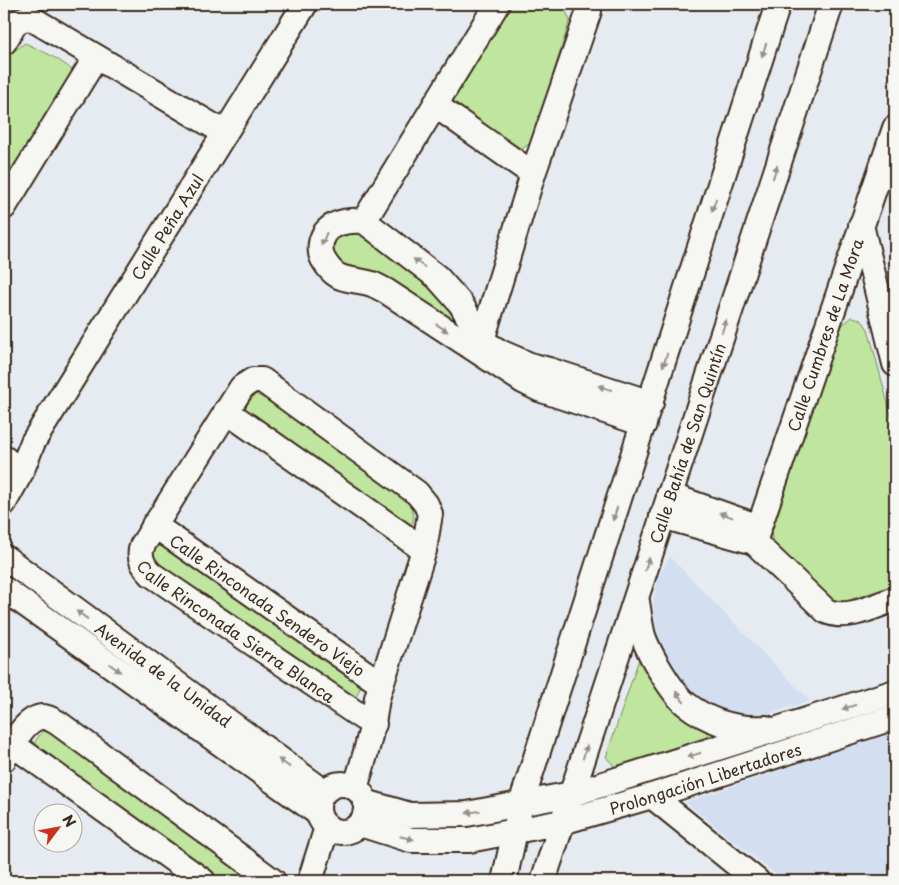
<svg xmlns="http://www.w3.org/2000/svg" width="899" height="885" font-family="'Playpen Sans',sans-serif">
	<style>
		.built { fill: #d3def0 }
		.green { fill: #bfe59f; stroke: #7d885e }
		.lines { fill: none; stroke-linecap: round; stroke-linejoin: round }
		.minor-casing { stroke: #3b2a1e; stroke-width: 28 }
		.minor { stroke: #f6f6f2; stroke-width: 24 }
		.oneway { fill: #989088 }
		.labels { text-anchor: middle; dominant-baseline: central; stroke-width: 4; stroke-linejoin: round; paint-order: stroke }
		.street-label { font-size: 16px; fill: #3b2a1e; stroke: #f6f6f2 }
	</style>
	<rect width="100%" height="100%" fill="#e6ebf1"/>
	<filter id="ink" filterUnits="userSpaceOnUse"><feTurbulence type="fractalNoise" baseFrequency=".02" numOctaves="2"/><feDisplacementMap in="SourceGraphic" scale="10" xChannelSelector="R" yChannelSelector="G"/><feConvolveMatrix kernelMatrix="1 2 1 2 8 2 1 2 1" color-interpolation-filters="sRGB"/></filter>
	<g filter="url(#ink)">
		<g class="built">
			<path d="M670 557 810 701 758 717 718 714 689 690 666 663 657 642 653 604 657 579Z"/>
			<path d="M895 732V881H784L685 802Z"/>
		</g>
		<g class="green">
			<path d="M509 4H555L564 8 570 20 532 142 522 149 509 146 453 104 452 94Z"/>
			<path d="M25 43C42 51 59 58 73 71L68 86 4 189V65L10 54Z"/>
			<path d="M350 226 362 233 425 278 449 302 464 332 333 265 331 234Z"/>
			<path d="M852 317 861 319 868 329 895 430V585L840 603 826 598 773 545 771 533 840 327Z"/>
			<path d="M255 394 267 400 409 502C414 511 416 520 409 529L249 416 245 408Z"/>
			<path d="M158 544H167L361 686 353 704 153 563 151 554Z"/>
			<path d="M641 653 728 735 625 769 614 766 606 757Z"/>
			<path d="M43 731 52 732 255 881H213L32 745Z"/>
		</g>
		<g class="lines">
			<defs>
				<g id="minor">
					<path d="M4 42 16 22 29 17 225 133"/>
					<path d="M435 105 533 174"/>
					<path d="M4 207 96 57"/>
					<path d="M364 221 497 4"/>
					<path d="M861 225 895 364"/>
					<path d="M479 350 533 174 589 11V4"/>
					<path d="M226 411 424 550"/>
					<path d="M644 424 539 389 523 381 386 291C382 289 377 286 372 284 349 277 337 284 323 259 319 251 320 241 325 233 334 221 350 220 364 221L437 277 461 304 482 341 500 352 530 365 549 370 651 403"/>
					<path d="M4 458 21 472"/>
					<path d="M669 495 759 527"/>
					<path id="s1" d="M4 503 21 472 33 442 305 4"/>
					<path d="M662 516 754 542 826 611C847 621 874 606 895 599"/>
					<path id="s2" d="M154 525 381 684"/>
					<path id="s3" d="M754 542 895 128"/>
					<path id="s4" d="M4 557 323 791"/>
					<path d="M4 589 318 813"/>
					<path d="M637 602C639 613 640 625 643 636 649 654 672 693 686 704 709 722 737 730 766 728"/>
					<path d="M12 744 203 881"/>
					<path d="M4 759C11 746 26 717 43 717 48 717 53 720 58 723L273 881"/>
					<circle cx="342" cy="808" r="24"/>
					<path id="s5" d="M355 788C365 758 373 730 377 698L424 550 430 514 426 504 417 493 262 380H253L242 387 142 546C138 557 143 566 151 574L363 718 374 724"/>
					<path d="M652 796 757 881"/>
					<path d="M365 802 410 815 467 814 572 794 895 692"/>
					<path id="s6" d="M360 824 411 840H469L562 822 652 796 895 717"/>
					<path d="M310 881 327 827"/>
					<path d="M504 881 521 804 778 4"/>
					<path id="s7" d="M543 881 831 4"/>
				</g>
			</defs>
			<use href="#minor" class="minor-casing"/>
			<use href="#minor" class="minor"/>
		</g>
		<defs><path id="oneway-solid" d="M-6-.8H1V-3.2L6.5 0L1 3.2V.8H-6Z" transform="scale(1.25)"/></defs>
		<g class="oneway">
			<use href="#oneway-solid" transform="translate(764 50) rotate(108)"/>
			<use href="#oneway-solid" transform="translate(775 172) rotate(-72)"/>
			<use href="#oneway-solid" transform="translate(714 205) rotate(108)"/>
			<use href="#oneway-solid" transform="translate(324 239) rotate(112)"/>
			<use href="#oneway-solid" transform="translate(419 263) rotate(-143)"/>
			<use href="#oneway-solid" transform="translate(724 326) rotate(-72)"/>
			<use href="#oneway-solid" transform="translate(442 328) rotate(34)"/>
			<use href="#oneway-solid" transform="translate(665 360) rotate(108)"/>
			<use href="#oneway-solid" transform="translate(605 388) rotate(-162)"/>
			<use href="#oneway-solid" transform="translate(615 514) rotate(108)"/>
			<use href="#oneway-solid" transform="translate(726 515) rotate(-159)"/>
			<use href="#oneway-solid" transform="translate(647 564) rotate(-73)"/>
			<use href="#oneway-solid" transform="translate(82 615) rotate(-144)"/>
			<use href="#oneway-solid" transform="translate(115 668) rotate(36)"/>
			<use href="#oneway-solid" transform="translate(680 697) rotate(-128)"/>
			<use href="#oneway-solid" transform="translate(849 707) rotate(162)"/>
			<use href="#oneway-solid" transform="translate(585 752) rotate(-72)"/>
			<use href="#oneway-solid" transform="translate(694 755) rotate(163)"/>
			<use href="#oneway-solid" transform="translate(284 763) rotate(-144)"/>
			<use href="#oneway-solid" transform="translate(473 812) rotate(171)"/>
			<use href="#oneway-solid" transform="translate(407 838) rotate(13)"/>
		</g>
	</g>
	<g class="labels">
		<g class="street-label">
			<text stroke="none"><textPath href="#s1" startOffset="321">Calle Peña Azul</textPath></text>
			<text stroke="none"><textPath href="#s3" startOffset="219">Calle Cumbres de La Mora</textPath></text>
			<text stroke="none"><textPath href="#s7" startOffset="461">Calle Bahía de San Quintín</textPath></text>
			<text stroke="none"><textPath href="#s2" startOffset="139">Calle Rinconada Sendero Viejo</textPath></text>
			<text stroke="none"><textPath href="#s5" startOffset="845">Calle Rinconada Sierra Blanca</textPath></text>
			<text stroke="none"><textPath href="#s4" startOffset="198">Avenida de la Unidad</textPath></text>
			<text stroke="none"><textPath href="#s6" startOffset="356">Prolongación Libertadores</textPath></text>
		</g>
	</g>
	<rect width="899" height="885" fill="none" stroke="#f6f6f2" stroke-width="20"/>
	<rect x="10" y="10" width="879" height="865" fill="none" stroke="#3b2a1e" stroke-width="2" filter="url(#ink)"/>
	<g transform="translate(58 828) rotate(58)"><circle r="24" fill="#f6f6f2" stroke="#aba49d"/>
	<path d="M0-4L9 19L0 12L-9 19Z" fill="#c8321e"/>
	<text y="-8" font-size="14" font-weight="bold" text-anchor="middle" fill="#3b2a1e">N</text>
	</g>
</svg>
